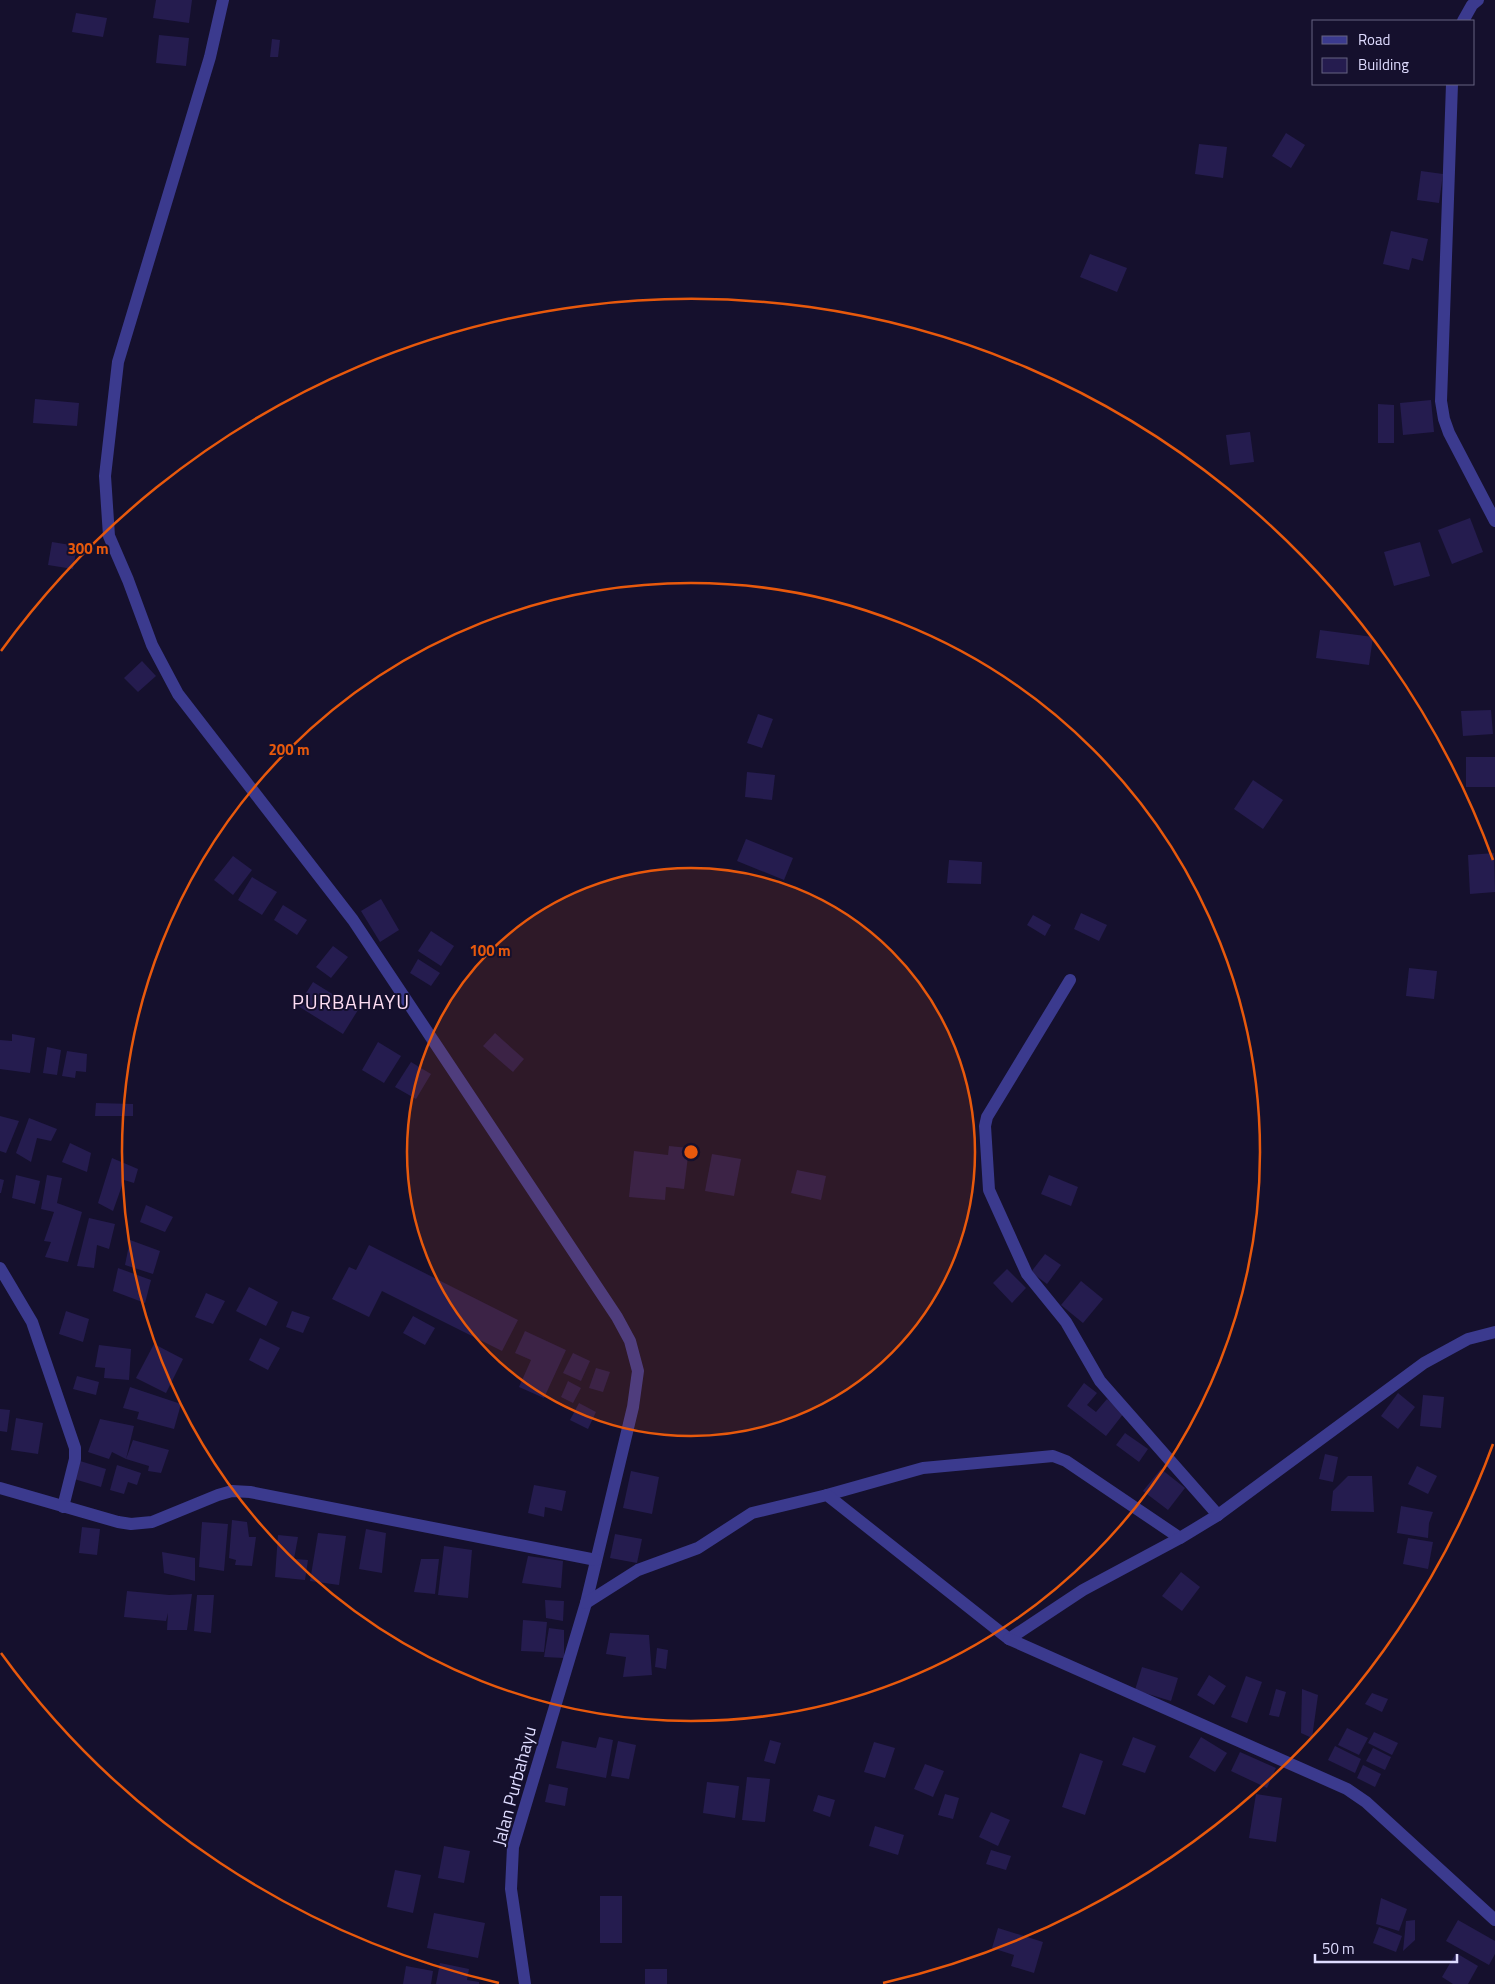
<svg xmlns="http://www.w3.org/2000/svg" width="1495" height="1984" font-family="'Titillium Web',sans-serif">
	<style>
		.building { fill: #251c4f }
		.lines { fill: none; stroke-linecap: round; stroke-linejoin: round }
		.minor { stroke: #3b3a8e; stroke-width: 12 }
		.ring { fill: none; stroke: #e8590c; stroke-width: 2.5 }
		.labels { text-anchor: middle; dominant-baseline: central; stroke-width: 4; stroke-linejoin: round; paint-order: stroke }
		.street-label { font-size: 18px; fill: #dfdcff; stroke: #15102d }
		.quarter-label { font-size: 20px; letter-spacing: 1px; fill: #ffdef4; stroke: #15102d }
		.centre { fill: #e8590c; stroke: #15102d; stroke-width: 2.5 }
		.ring-label { font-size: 15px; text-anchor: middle; font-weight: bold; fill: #e8590c; stroke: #15102d; stroke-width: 4; stroke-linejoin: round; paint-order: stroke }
	</style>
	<rect width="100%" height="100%" fill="#15102d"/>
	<g class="building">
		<path d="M156 0H192L189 23 153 18Z"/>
		<path d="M76 13 107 18 103 37 72 32Z"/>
		<path d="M159 35 189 38 186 66 156 63Z"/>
		<path d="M272 39 280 40 278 57H270Z"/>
		<path d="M1286 133 1305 145 1291 168 1272 156Z"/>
		<path d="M1199 144 1227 147 1223 178 1195 174Z"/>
		<path d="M1421 171 1443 174 1439 203 1417 200Z"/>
		<path d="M1391 231 1428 239 1423 261 1412 258 1409 270 1383 264Z"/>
		<path d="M1090 254 1127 268 1117 292 1080 277Z"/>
		<path d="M35 399 79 403 77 426 33 423Z"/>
		<path d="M1431 400 1434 432 1403 435 1400 403Z"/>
		<path d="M1378 404 1394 405V443H1378Z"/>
		<path d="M1250 432 1254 462 1230 465 1226 435Z"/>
		<path d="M1470 518 1483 552 1452 564 1438 530Z"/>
		<path d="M52 542 77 546 73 569 48 565Z"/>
		<path d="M1420 542 1430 576 1394 586 1384 552Z"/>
		<path d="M1320 630 1373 637 1369 665 1316 658Z"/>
		<path d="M142 661 156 676 138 692 124 678Z"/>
		<path d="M1491 710 1493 734 1463 736 1461 711Z"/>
		<path d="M758 714 773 719 762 748 747 743Z"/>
		<rect x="1466" y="757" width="29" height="30"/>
		<path d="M747 772 775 775 772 800 745 797Z"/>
		<path d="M1253 780 1283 800 1263 829 1234 809Z"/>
		<path d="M746 839 793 858 784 880 737 861Z"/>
		<path d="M1494 853 1495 892 1470 894 1468 855Z"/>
		<path d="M233 856 252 870 233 895 214 880Z"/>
		<path d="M949 860 982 862 981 884 947 883Z"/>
		<path d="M252 877 277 892 262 915 238 900Z"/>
		<path d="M381 899 399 930 380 942 361 911Z"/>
		<path d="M283 905 307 920 297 935 274 920Z"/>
		<path d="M1081 913 1107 925 1099 941 1074 929Z"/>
		<path d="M1033 915 1051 925 1045 936 1027 925Z"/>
		<path d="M431 931 454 946 441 966 418 951Z"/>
		<path d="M333 946 348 957 331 978 316 967Z"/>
		<path d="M418 959 440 973 431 986 410 973Z"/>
		<path d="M1409 968 1437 971 1434 999 1406 996Z"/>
		<path d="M313 982 358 1010 343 1034 298 1006Z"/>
		<path d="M495 1033 524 1059 513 1072 483 1046Z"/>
		<path d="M12 1034 35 1038 30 1073 0 1069V1040L12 1041Z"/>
		<path d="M378 1042 401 1056 384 1083 362 1070Z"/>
		<path d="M47 1047 61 1050 57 1075 43 1073Z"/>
		<path d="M67 1051 87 1054 86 1072 76 1071 75 1078 62 1076Z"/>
		<path d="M411 1062 431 1074 416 1099 395 1087Z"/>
		<path d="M96 1103 133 1104V1116H95Z"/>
		<path d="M0 1116 19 1121 6 1153 0 1151Z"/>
		<path d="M29 1118 57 1129 51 1141 37 1138 31 1162 16 1153Z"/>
		<path d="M70 1143 91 1153 87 1172 62 1162Z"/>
		<path d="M669 1146 689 1148 684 1189 666 1187 665 1200 629 1197 634 1151 668 1155Z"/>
		<path d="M712 1154 741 1159 734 1196 705 1191Z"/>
		<path d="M112 1158 138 1169 134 1183 124 1180 113 1211 98 1203Z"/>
		<path d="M797 1170 826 1176 821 1200 791 1193Z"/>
		<path d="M16 1175 40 1181 35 1204 12 1198Z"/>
		<path d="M47 1175 62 1178 57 1203 82 1212 68 1262 45 1257 51 1242 44 1241 54 1212 41 1209Z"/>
		<path d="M1049 1175 1078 1187 1071 1206 1041 1194Z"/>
		<path d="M0 1179 4 1180 1 1193H0Z"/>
		<path d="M146 1205 173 1217 165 1232 140 1222Z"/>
		<path d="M89 1218 115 1224 109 1249 97 1245 94 1268 77 1266Z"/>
		<path d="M130 1240 160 1251 153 1274 125 1265Z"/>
		<path d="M369 1245 518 1320 502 1351 382 1291 369 1317 332 1299 349 1267 356 1270Z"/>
		<path d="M1045 1254 1061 1265 1047 1284 1031 1272Z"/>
		<path d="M118 1268 151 1280 145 1303 113 1291Z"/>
		<path d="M1007 1269 1026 1288 1012 1303 993 1283Z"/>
		<path d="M1081 1281 1103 1299 1083 1323 1061 1305Z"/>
		<path d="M249 1287 278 1302 266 1326 236 1311Z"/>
		<path d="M206 1293 225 1301 213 1324 195 1317Z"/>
		<path d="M66 1311 89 1319 83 1342 59 1334Z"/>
		<path d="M292 1311 310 1317 303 1333 286 1327Z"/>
		<path d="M413 1316 435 1328 425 1345 403 1333Z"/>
		<path d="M525 1331 566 1350 544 1398 519 1387 531 1360 515 1353Z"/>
		<path d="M260 1338 280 1348 268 1370 249 1360Z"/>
		<path d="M154 1344 183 1359 166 1393 136 1378Z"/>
		<path d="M99 1345 131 1349 129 1380 104 1378 105 1368 95 1367Z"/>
		<path d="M573 1353 590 1361 581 1381 563 1373Z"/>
		<path d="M596 1368 610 1372 603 1392 589 1388Z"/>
		<path d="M77 1376 99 1382 96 1395 73 1389Z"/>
		<path d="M568 1381 581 1388 573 1403 561 1397Z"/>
		<path d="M1084 1383 1097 1393 1087 1405 1096 1412 1107 1399 1124 1413 1106 1436 1067 1406Z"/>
		<path d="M130 1387 181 1404 174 1429 137 1419 139 1412 123 1408Z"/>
		<path d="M1398 1393 1415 1407 1398 1429 1381 1416Z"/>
		<path d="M1423 1395 1444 1397 1441 1428 1420 1426Z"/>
		<path d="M579 1403 596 1412 588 1429 570 1420Z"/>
		<path d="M0 1409 10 1410 7 1432 0 1431Z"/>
		<path d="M16 1418 43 1423 38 1454 11 1450Z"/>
		<path d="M100 1419 134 1426 126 1459 133 1440 169 1450 161 1473 148 1471 149 1466 126 1459 112 1452 109 1459 88 1452Z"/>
		<path d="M1125 1433 1148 1449 1139 1462 1116 1445Z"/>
		<path d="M1325 1454 1338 1457 1333 1482 1319 1479Z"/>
		<path d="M80 1461 106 1469 101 1487 74 1479Z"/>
		<path d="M117 1465 141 1473 137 1485 128 1482 124 1494 110 1490Z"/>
		<path d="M1417 1466 1437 1476 1428 1494 1408 1484Z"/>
		<path d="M1161 1469 1185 1488 1168 1510 1143 1491Z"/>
		<path d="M631 1471 659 1477 652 1514 623 1508Z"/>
		<path d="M1348 1476H1372L1374 1512 1331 1511 1333 1491Z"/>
		<path d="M534 1485 566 1491 562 1511 545 1507 544 1517 528 1513Z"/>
		<path d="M1401 1506 1433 1512 1429 1523 1428 1538 1397 1533Z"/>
		<path d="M232 1520 247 1522 249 1537H256L252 1566 235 1565 236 1560 229 1558Z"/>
		<path d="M202 1522 228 1524 224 1571 199 1567Z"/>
		<path d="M82 1527 100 1529 97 1555 79 1553Z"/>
		<path d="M366 1529 386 1533 382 1573 359 1569Z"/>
		<path d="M318 1533 346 1536 339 1585 310 1581Z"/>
		<path d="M615 1534 642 1539 637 1563 610 1558Z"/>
		<path d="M278 1535 298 1537 294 1559 308 1560 305 1580 275 1577Z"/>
		<path d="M1408 1538 1433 1542 1428 1569 1403 1564Z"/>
		<path d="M444 1546 472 1550 468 1598 438 1595Z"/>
		<path d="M162 1552 195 1558V1581L164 1573Z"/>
		<path d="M528 1556 563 1561 561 1588 522 1583Z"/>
		<path d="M421 1559H439L435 1594 414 1592Z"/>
		<path d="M1181 1572 1200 1587 1182 1611 1162 1596Z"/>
		<path d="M127 1591 169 1595 192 1594 187 1630H167L168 1613 166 1621 124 1617Z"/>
		<path d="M197 1595H214L211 1633 194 1631Z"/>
		<path d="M545 1600 564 1601 563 1621 546 1618Z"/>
		<path d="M523 1620 547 1622 544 1652 521 1651Z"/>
		<path d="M549 1628 564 1630V1658L544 1657Z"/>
		<path d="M610 1633 649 1635 652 1675 623 1677 626 1657 606 1654Z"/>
		<path d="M657 1648 668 1650 666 1669 655 1667Z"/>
		<path d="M1142 1667 1178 1678 1171 1701 1135 1690Z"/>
		<path d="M1209 1675 1226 1686 1214 1705 1197 1695Z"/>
		<path d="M1246 1676 1262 1682 1247 1723 1231 1717Z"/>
		<path d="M1276 1689 1286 1692 1279 1717 1269 1715Z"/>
		<path d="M1302 1689 1318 1695 1312 1738 1301 1733Z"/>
		<path d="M1372 1693 1388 1699 1382 1712 1365 1704Z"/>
		<path d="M1347 1728 1368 1738 1359 1755 1338 1745Z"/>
		<path d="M1374 1732 1398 1743 1392 1755 1368 1743Z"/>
		<path d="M599 1737 613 1740 606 1778 556 1768 562 1741 596 1748Z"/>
		<path d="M1133 1737 1156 1746 1145 1773 1122 1765Z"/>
		<path d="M1201 1737 1227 1753 1215 1772 1189 1757Z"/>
		<path d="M770 1740 781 1743 775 1764 764 1761Z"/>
		<path d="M618 1741 636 1745 629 1779 611 1776Z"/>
		<path d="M874 1742 895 1748 885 1778 864 1772Z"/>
		<path d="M1335 1746 1361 1759 1355 1773 1328 1760Z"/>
		<path d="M1373 1748 1391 1757 1385 1770 1366 1761Z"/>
		<path d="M1240 1752 1276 1768 1267 1788 1231 1771Z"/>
		<path d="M1080 1753 1103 1761 1085 1815 1062 1807Z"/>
		<path d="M925 1764 944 1771 933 1797 914 1789Z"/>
		<path d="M1363 1765 1381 1774 1375 1787 1357 1778Z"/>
		<path d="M747 1777 770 1779 765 1822 742 1820Z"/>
		<path d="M707 1782 739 1786 735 1818 703 1813Z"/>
		<path d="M549 1784 568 1788 565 1806 545 1802Z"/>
		<path d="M945 1794 959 1798 953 1819 938 1815Z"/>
		<path d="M1256 1794 1282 1798 1276 1842 1249 1838Z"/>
		<path d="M818 1795 835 1800 830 1817 813 1811Z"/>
		<path d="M991 1812 1010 1820 998 1846 979 1837Z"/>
		<path d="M875 1826 904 1835 898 1855 869 1846Z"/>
		<path d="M444 1846 470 1851 464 1883 438 1878Z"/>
		<path d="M991 1850 1011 1856 1006 1870 986 1864Z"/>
		<path d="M395 1870 421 1875 413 1913 387 1907Z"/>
		<rect x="600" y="1896" width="22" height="47"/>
		<path d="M1381 1898 1407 1909 1399 1931 1376 1924Z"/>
		<path d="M434 1913 485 1923 478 1958 427 1948Z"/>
		<path d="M1415 1920V1940L1403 1951 1406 1921Z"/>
		<path d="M1458 1920 1495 1941V1954L1489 1965 1446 1941Z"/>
		<path d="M1379 1927 1402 1936 1396 1952 1373 1943Z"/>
		<path d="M998 1928 1043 1942 1034 1973 1011 1966 1014 1955 992 1948Z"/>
		<path d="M1456 1953 1478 1966 1468 1984H1453L1442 1977Z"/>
		<path d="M440 1963 469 1969 467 1980 479 1982V1984H436Z"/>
		<path d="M406 1966 433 1971 431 1984H403Z"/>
		<rect x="645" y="1969" width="22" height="15"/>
	</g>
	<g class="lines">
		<g class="minor">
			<path d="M223 0 210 57 118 362 105 476 109 536 128 580 152 645 178 694 353 920 617 1317 630 1341 638 1371 633 1407 586 1603 513 1847 511 1889 525 1984"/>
			<path d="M1463 21 1472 5 1478 0"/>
			<path d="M1452 84 1441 401 1444 419 1449 433 1495 521"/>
			<path d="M1070 980 987 1117 985 1126 989 1190 1027 1274 1066 1322 1100 1381 1218 1515"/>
			<path d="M0 1268 32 1322 75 1448V1459L63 1507"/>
			<path d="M0 1488 118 1522 131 1524 152 1522 218 1495 232 1491 250 1492 596 1560"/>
			<path d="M827 1495 923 1468 1053 1456 1066 1461 1180 1538"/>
			<path d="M586 1603 638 1570 698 1548 752 1513 827 1495 1009 1639 1083 1590 1180 1538 1218 1515 1424 1363 1468 1339 1495 1332"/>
			<path d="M1009 1639 1347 1789 1366 1802 1495 1920"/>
		</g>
	</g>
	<circle cx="691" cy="1152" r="284" fill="#e8590c" fill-opacity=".12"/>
	<g class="ring">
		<circle cx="691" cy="1152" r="284"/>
		<circle cx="691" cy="1152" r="569"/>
		<path d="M1493 1444A853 853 0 0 1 883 1983M499 1983A853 853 0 0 1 1 1653M1 651A853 853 0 0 1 1493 860"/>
	</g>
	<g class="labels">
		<g class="street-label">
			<text transform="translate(514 1786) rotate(-75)">Jalan Purbahayu</text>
		</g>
		<g class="quarter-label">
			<text x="351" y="1001">PURBAHAYU</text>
		</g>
	</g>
	<circle cx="691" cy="1152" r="8" class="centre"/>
	<g class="ring-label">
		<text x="88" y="554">300 m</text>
		<text x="289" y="755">200 m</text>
		<text x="490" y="956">100 m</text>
	</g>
	<rect x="1312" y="20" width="162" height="65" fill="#15102d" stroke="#666281"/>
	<rect x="1322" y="36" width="25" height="8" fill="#3b3a8e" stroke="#666281"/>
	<text x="1358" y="45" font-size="15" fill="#dfdcff">Road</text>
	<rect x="1322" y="58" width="25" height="15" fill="#251c4f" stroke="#666281"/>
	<text x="1358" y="70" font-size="15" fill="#dfdcff">Building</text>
	<path d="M1315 1954v8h142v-8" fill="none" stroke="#dfdcff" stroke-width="2.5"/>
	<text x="1322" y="1954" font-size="15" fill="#dfdcff" stroke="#15102d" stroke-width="4" paint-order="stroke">50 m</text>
</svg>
